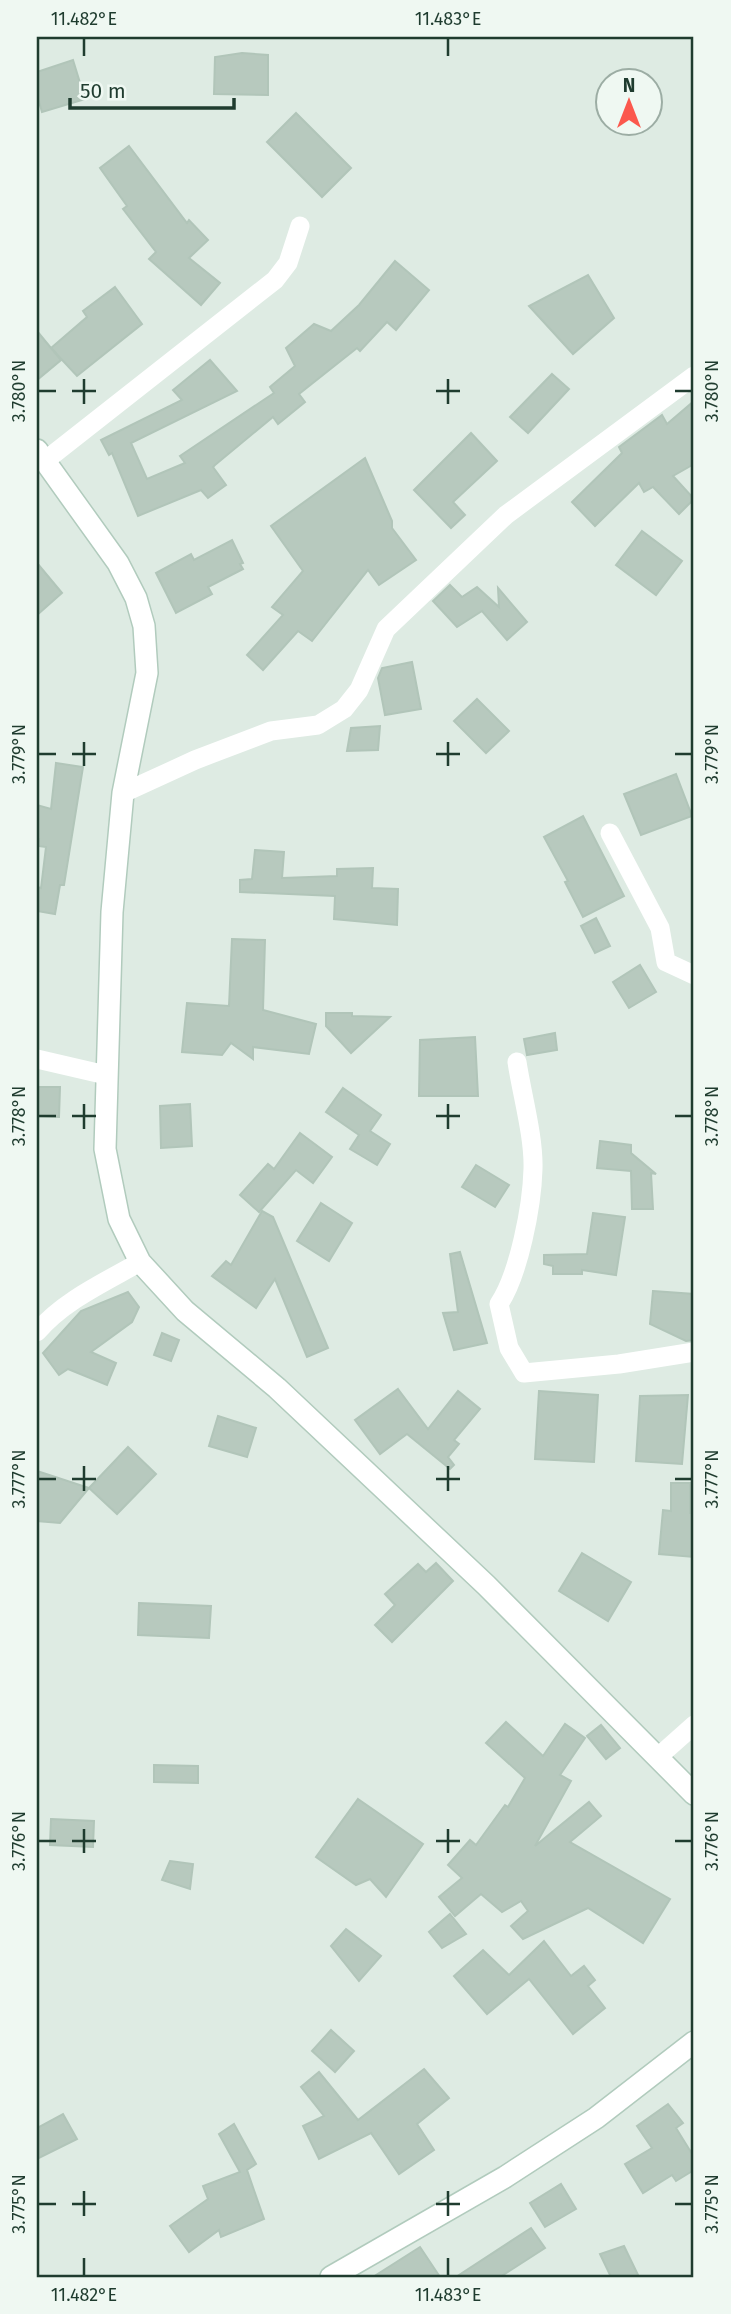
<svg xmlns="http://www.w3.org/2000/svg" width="731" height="2314" font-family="'Fira Sans',sans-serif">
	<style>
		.building { fill: #b7c9be; stroke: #b1c5b9; stroke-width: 2 }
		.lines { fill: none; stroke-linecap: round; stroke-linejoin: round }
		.secondary-casing { stroke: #b1cbbd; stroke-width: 24 }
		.street { stroke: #fff; stroke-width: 19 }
		.secondary { stroke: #fff; stroke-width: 21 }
		.ticks { fill: none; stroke: #1f3c2f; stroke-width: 2.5 }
		.neatline { fill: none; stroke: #1f3c2f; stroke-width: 2.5 }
		.ticks-label { font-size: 18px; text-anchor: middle; fill: #1f3c2f }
	</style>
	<rect width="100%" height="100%" fill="#deebe3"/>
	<g class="building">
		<path d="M242 53 268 55V95L214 94 215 57Z"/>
		<path d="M73 60 85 99 42 112 37 95V72Z"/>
		<path d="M296 113 351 168 322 197 267 142Z"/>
		<path d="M129 146 187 223 189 220 208 240 189 258 220 283 201 305 149 259 156 252 123 209 127 206 100 168Z"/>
		<path d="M395 261 429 290 396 330 387 322 360 351 357 348 299 394 305 402 278 424 273 417 215 465 213 467 226 485 208 498 201 490 138 516 112 453 109 455 101 440 182 400 173 390 210 360 237 391 131 443 147 479 185 463 180 456 274 393 270 387 295 366 286 348 314 324 331 331 359 305Z"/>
		<path d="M588 275 614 318 573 354 529 306Z"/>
		<path d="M115 287 142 324 77 376 51 348 87 317 83 311Z"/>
		<path d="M37 331 61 360 37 380Z"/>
		<path d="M552 374 569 389 528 433 510 417Z"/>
		<path d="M694 401V464L673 476 694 499 679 514 653 487 644 492 639 483 595 526 572 502 622 453 619 447 662 415 667 424Z"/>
		<path d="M471 433 497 461 453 502 465 515 451 528 414 490Z"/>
		<path d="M365 458 392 521V528L416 560 379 585 368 570 312 641 298 631 263 670 247 655 283 615 272 607 303 571 271 526Z"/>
		<path d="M642 531 682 561 656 595 616 565Z"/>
		<path d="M232 540 243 563 240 564 243 569 208 587 212 594 176 613 156 573 191 554 194 560Z"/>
		<path d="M37 563 62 593 37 615Z"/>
		<path d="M450 585 462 597 477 587 499 607 498 588 527 622 507 640 482 611 457 627 433 601Z"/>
		<path d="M412 662 421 709 385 715 378 678 382 668Z"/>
		<path d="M477 699 509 731 486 753 454 721Z"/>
		<path d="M380 726 378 750 347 751 351 728Z"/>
		<path d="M56 763 83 767 64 885H60L55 914 37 911V887L41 888 46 847 38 846 39 839H37V805L51 809Z"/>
		<path d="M676 774 692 816 641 835 624 794Z"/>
		<path d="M583 816 624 896 583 917 565 882 568 881 544 837Z"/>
		<path d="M255 850 284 852 282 878 337 876V869L373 868 372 888 398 889 397 925 334 919 335 896 240 892V880L252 879Z"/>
		<path d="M596 918 610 946 595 953 581 926Z"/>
		<path d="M232 939 265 940 263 1010 316 1024 309 1054 253 1047V1059L231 1043 222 1055 182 1052 187 1003 229 1006Z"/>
		<path d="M640 965 656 992 629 1008 613 982Z"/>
		<path d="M326 1013H352V1016L390 1017 351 1053 326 1026Z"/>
		<path d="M555 1033 557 1050 527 1055 524 1039Z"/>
		<path d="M475 1037 478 1096H419L420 1040Z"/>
		<path d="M37 1087H60L59 1117 37 1116Z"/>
		<path d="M343 1088 381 1115 370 1131 390 1144 377 1165 350 1149 359 1135 326 1112Z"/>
		<path d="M190 1104 192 1146 161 1148 160 1106Z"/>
		<path d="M300 1133 332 1157 313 1183 296 1170 259 1212 240 1195 268 1164 274 1169Z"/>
		<path d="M600 1141 631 1145V1153L656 1174 651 1173 653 1209H632L631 1171 597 1168Z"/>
		<path d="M476 1165 509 1185 495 1207 462 1187Z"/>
		<path d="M321 1203 352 1223 329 1261 297 1241Z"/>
		<path d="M262 1211 273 1217 328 1348 307 1357 275 1279 256 1308 212 1276 226 1261 231 1265Z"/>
		<path d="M593 1213 625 1217 616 1275 582 1270V1274H553V1266L544 1264V1255L587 1254Z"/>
		<path d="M460 1252 487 1343 454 1350 443 1313 458 1312 450 1254Z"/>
		<path d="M653 1291 694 1294V1340L686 1341 650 1324Z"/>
		<path d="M128 1292 139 1307 132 1322 91 1352 116 1363 107 1385 68 1369 59 1375 43 1353 81 1311Z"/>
		<path d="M162 1333 179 1340 171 1361 154 1355Z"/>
		<path d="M398 1389 428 1429 458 1391 480 1409 454 1440 459 1444 448 1457 454 1465 450 1469 407 1434 380 1454 355 1420Z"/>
		<path d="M539 1391 598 1395 594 1462 535 1459Z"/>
		<path d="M688 1395 682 1464 636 1461 640 1396Z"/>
		<path d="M218 1416 256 1428 247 1457 209 1446Z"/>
		<path d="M128 1447 156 1474 117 1514 89 1488Z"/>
		<path d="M37 1471 89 1488 60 1523 37 1521Z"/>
		<path d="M671 1483H690V1513H694V1557L659 1554 663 1510 671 1511Z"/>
		<path d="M582 1553 631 1582 608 1621 559 1591Z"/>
		<path d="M436 1563 453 1581 392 1642 375 1625 395 1605 385 1594 418 1564 426 1572Z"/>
		<path d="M139 1603 211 1606 209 1638 138 1635Z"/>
		<path d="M506 1722 543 1756 565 1724 585 1738 560 1775 571 1781 535 1846 589 1802 601 1816 570 1842 670 1899 643 1943 588 1908 523 1939 511 1926 528 1911 521 1901 502 1912 481 1894 455 1916 439 1897 462 1878 448 1865 470 1840 476 1845 505 1805 508 1807 525 1778 486 1743Z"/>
		<path d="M601 1725 620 1748 606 1759 587 1736Z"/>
		<path d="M154 1765 198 1766V1783L154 1782Z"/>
		<path d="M358 1799 423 1844 386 1897 370 1879 356 1885 316 1857Z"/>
		<path d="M51 1819 94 1821 93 1847 50 1845Z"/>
		<path d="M170 1861 193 1864 190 1889 162 1880Z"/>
		<path d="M450 1914 466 1934 442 1948 429 1932Z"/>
		<path d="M346 1929 381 1956 359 1981 331 1946Z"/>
		<path d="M544 1941 571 1976 584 1966 595 1980 588 1986 605 2008 573 2034 529 1979 487 2014 454 1976 483 1950 509 1975Z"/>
		<path d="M331 2030 354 2051 335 2072 312 2051Z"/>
		<path d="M424 2069 449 2098 417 2124 434 2150 399 2174 371 2133 319 2159 303 2126 324 2116 301 2087 319 2072 358 2120Z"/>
		<path d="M668 2104 683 2123 676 2128 694 2157V2170L676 2181 672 2175 643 2193 625 2164 652 2148 637 2126Z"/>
		<path d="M63 2114 77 2139 37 2159V2128Z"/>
		<path d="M234 2124 256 2164 247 2170 264 2219 221 2237 219 2230 189 2252 170 2226 208 2199 203 2186 240 2172 219 2134Z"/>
		<path d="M561 2184 576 2209 545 2227 530 2203Z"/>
		<path d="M531 2228 545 2248 500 2277H456Z"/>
		<path d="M624 2246 639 2277H611L600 2254Z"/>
		<path d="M420 2247 440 2277H373Z"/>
	</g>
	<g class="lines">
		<defs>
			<g id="secondary">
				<path d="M37 450 118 563 136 598 144 626 147 673 123 793 112 912 105 1149 119 1219 140 1262 185 1311 277 1388 486 1585 694 1794"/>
				<path d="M331 2277 505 2177 596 2118 694 2042"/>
			</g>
		</defs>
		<use href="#secondary" class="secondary-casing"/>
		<g class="street">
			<path d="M46 460 275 280 288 263 300 226"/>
			<path d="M123 793 195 760 271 731 318 725 344 709 359 690 386 629 506 515 694 376"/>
			<path d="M610 833 660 928 666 962 694 975"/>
			<path d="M37 1059 106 1075"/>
			<path d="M517 1062C522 1095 534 1137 533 1169 532 1206 519 1274 499 1304L509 1348 524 1373 619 1364 694 1352"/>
			<path d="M37 1332C63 1301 105 1282 140 1262"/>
			<path d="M658 1757 694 1725"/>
		</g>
		<use href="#secondary" class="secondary"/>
	</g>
	<path class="ticks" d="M84 38V56M448 38V56M84 379V404M448 379V404M38 391H56M72 391H96M436 391H460M675 391H692M84 742V766M448 742V766M38 754H56M72 754H96M436 754H460M675 754H692M84 1104V1129M448 1104V1129M38 1116H56M72 1116H96M436 1116H460M675 1116H692M84 1466V1491M448 1466V1491M38 1479H56M72 1479H96M436 1479H460M675 1479H692M84 1829V1853M448 1829V1853M38 1841H56M72 1841H96M436 1841H460M675 1841H692M84 2191V2216M448 2191V2216M38 2204H56M72 2204H96M436 2204H460M675 2204H692M84 2258V2276M448 2258V2276"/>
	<rect width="731" height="2314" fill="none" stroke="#eff8f2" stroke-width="77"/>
	<g transform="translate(629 102)"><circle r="33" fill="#eff8f2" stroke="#9cada4" stroke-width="2"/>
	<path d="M0-5L12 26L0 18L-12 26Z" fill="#fb584d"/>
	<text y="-10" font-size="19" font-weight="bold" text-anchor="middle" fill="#1f3c2f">N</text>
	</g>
	<path d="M70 98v10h164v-10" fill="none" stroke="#1f3c2f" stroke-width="3.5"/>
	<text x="80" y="98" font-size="21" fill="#1f3c2f" stroke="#eff8f2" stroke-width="5" paint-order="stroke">50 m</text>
	<rect x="38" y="38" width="654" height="2238" class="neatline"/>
	<g class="ticks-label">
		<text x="84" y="25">11.482°E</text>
		<text x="448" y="25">11.483°E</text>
		<text transform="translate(19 391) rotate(-90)" y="6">3.780°N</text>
		<text transform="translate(712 391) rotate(-90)" y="6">3.780°N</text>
		<text transform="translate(19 754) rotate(-90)" y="6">3.779°N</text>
		<text transform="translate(712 754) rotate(-90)" y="6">3.779°N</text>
		<text transform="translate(19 1116) rotate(-90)" y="6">3.778°N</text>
		<text transform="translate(712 1116) rotate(-90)" y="6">3.778°N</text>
		<text transform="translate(19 1479) rotate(-90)" y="6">3.777°N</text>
		<text transform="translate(712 1479) rotate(-90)" y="6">3.777°N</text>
		<text transform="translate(19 1841) rotate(-90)" y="6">3.776°N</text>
		<text transform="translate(712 1841) rotate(-90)" y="6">3.776°N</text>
		<text transform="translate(19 2204) rotate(-90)" y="6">3.775°N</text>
		<text transform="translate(712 2204) rotate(-90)" y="6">3.775°N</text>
		<text x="84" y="2301">11.482°E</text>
		<text x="448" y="2301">11.483°E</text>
	</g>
</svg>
